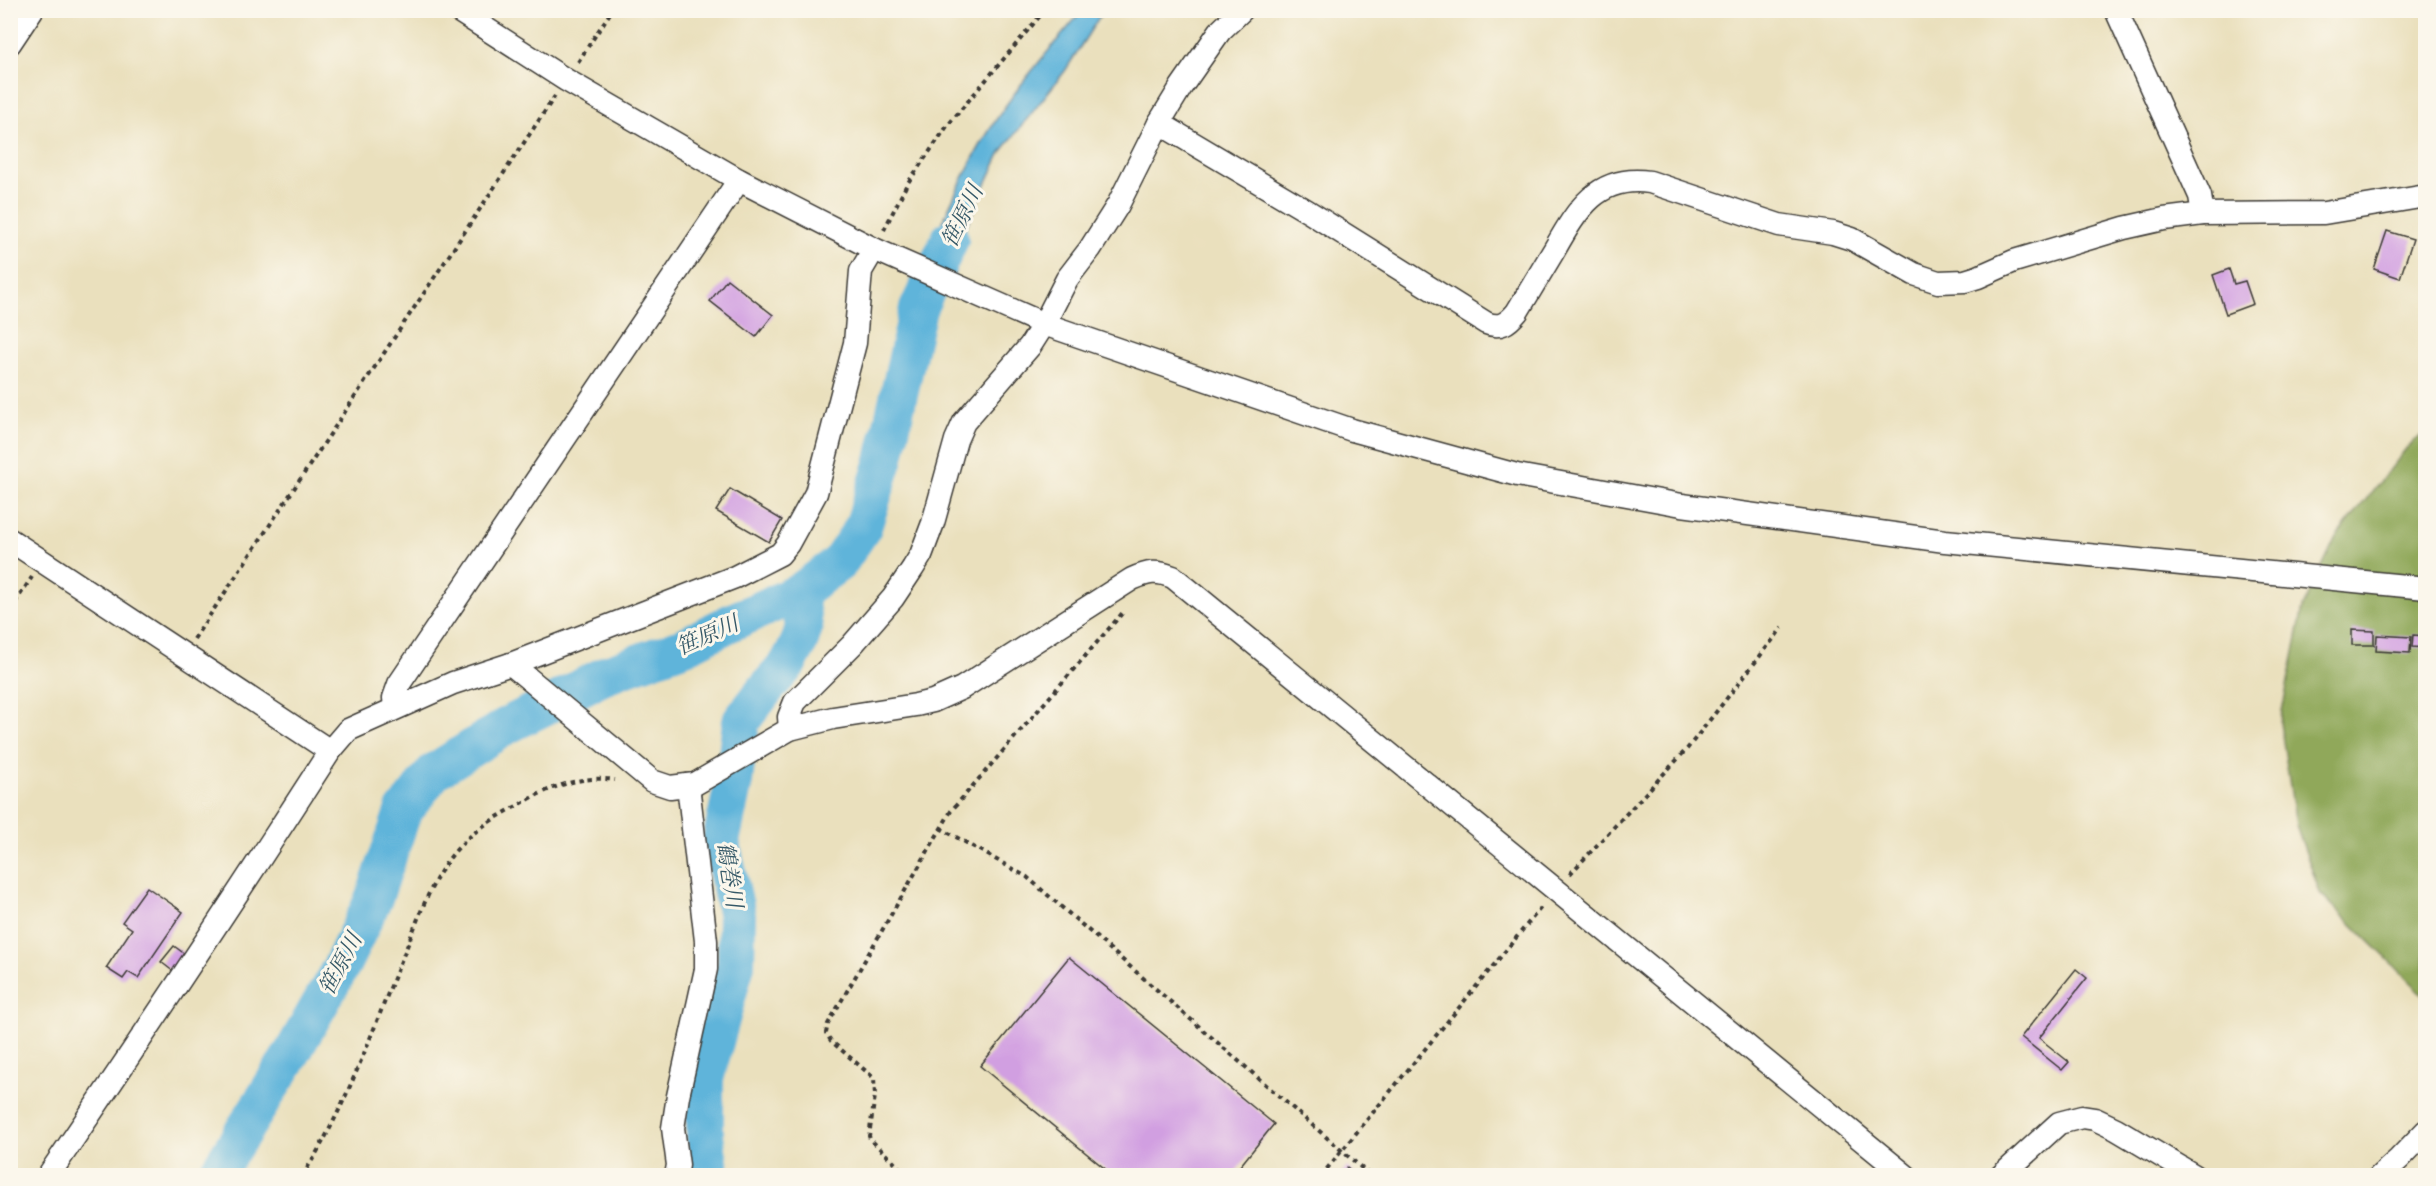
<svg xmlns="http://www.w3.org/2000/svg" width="2436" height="1186" font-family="'EB Garamond','Noto Serif JP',serif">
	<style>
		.forest { fill: #90a85a; stroke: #56623b; stroke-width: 1.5 }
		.water { fill: #5eb4da; stroke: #3d687b; stroke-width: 1.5 }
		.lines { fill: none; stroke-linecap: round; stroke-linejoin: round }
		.river { stroke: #5eb4da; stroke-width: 38 }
		.building { fill: #d19fe1 }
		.minor-casing { stroke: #3b3934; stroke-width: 25 }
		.path { stroke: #3b3934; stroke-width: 4; stroke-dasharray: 4.5 4.5; stroke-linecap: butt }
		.minor { stroke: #fff; stroke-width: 22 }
		.labels { text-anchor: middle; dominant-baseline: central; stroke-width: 6; stroke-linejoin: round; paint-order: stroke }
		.water-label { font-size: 22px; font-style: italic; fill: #365968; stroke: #fbf7ec }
	</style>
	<rect width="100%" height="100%" fill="#fbf7ec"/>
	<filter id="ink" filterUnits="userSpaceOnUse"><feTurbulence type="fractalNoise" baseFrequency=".0167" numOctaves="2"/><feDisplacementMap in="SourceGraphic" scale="12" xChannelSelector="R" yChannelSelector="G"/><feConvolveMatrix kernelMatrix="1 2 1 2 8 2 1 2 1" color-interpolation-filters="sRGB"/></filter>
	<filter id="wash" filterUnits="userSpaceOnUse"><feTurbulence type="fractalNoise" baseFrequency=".008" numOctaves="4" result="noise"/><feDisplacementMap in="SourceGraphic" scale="24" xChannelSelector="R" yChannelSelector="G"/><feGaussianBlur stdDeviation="1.35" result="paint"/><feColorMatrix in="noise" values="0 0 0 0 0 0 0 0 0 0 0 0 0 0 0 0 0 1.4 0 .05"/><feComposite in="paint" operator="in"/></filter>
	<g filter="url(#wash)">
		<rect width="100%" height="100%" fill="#eae0bd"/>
		<path class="forest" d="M2425 433V996L2320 893 2296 825 2280 722 2303 607 2336 537 2412 442Z"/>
		<path class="water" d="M1082 11H1103L1065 71 1001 152 946 269 926 259C945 216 964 171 989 131 1015 88 1050 49 1082 11Z"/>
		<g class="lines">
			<g class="river">
				<path d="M215 1176 291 1055 342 965 374 898 403 812 434 772 508 725 548 705 607 674 685 646 730 623 798 593 839 563 863 527 884 461 918 309 950 239"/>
				<path d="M711 1176 705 1136V1079L736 964 737 916 721 841 734 781 741 721 765 690 787 665 799 643 804 627 798 593"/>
			</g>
		</g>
		<g id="blocks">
			<g class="building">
				<path d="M2387 231 2413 239 2400 278 2374 269Z"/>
				<path d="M2229 269 2234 284 2245 281 2253 304 2226 314 2213 275Z"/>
				<path d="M727 279 773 315 756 337 710 301Z"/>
				<path d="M730 489 782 520 769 542 716 511Z"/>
				<path d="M2352 630 2374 631V645H2352Z"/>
				<path d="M2377 635 2411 637 2410 653 2376 651Z"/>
				<path d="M2413 635 2426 636V648L2412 647Z"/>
				<path d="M147 887 183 912 138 978 128 972 123 979 106 968 132 929 122 922Z"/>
				<path d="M174 946 186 955 174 972 161 962Z"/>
				<path d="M1069 957 1274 1124 1232 1176H1114L980 1066Z"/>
				<path d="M2076 969 2087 978 2039 1038 2069 1062 2062 1070 2021 1037Z"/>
				<path d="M1347 1167 1357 1176H1340Z"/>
			</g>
		</g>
	</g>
	<g filter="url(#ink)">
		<use href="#blocks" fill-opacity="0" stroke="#3b3934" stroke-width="1.5"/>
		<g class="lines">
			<defs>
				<g id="minor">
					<path d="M457 10 566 80 739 180 874 249 1044 324 1352 430 1517 475 1682 505 1945 541 2426 588"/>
					<path d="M2116 10 2200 196 2203 214"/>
					<path d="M10 43 32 10"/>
					<path d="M1159 123 1309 212 1486 323C1500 329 1508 323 1517 312 1529 292 1541 272 1553 252 1576 212 1596 174 1650 182L1779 225 1833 233 1852 239 1914 274 1938 282 1965 281 1978 277 2014 261 2124 228 2164 219 2203 214 2324 213 2426 196"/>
					<path d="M10 540 330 751 348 730 453 683 511 664 735 577 780 554 788 544 816 493 855 343 861 271 874 249"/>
					<path d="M511 664 652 781 670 787 695 784 790 729 833 718 916 705 933 701 962 688 1132 579C1148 572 1156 570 1173 577L1906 1176"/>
					<path d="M395 708 394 698 399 684 739 180"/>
					<path d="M790 729 789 717 795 702 852 645 893 598 913 568 921 555 933 523 956 440 964 422 1030 346 1044 324 1067 279 1090 249 1118 205 1159 123 1181 87 1220 31 1242 10"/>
					<path d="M48 1176C144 1035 238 894 330 751"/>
					<path d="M676 1176 678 1165 673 1128 678 1096 706 969V941L688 785"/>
					<path d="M2001 1176 2059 1123 2082 1117 2095 1119 2116 1129 2195 1176"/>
					<path d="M2380 1176 2399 1159 2426 1131"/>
				</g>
			</defs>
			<use href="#minor" class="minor-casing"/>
			<g class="path">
				<path d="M578 62 612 10"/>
				<path d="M884 230 907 184 948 125 1045 10"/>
				<path d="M10 610 32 577"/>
				<path d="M194 639 555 96"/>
				<path d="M940 828 1027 877 1371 1176"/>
				<path d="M1570 874 1687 749 1782 628"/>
				<path d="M302 1176C347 1109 375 1022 406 949 420 914 434 872 461 845 479 826 502 814 524 802 552 786 583 775 615 780"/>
				<path d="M908 1176 870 1139 869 1136 875 1096 874 1078 831 1041 826 1033 828 1024 951 811 1125 610"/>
				<path d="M1321 1176 1543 905"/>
			</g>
			<use href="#minor" class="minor"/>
		</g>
	</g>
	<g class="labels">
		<g class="water-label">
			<text transform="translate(962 216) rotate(-64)">笹原川</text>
			<text transform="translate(707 635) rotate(-24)">笹原川</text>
			<text transform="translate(730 875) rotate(81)">鶴巻川</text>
			<text transform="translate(340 964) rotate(-62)">笹原川</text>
		</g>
	</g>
	<rect width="2436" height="1186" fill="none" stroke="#fbf7ec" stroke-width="36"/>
</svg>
